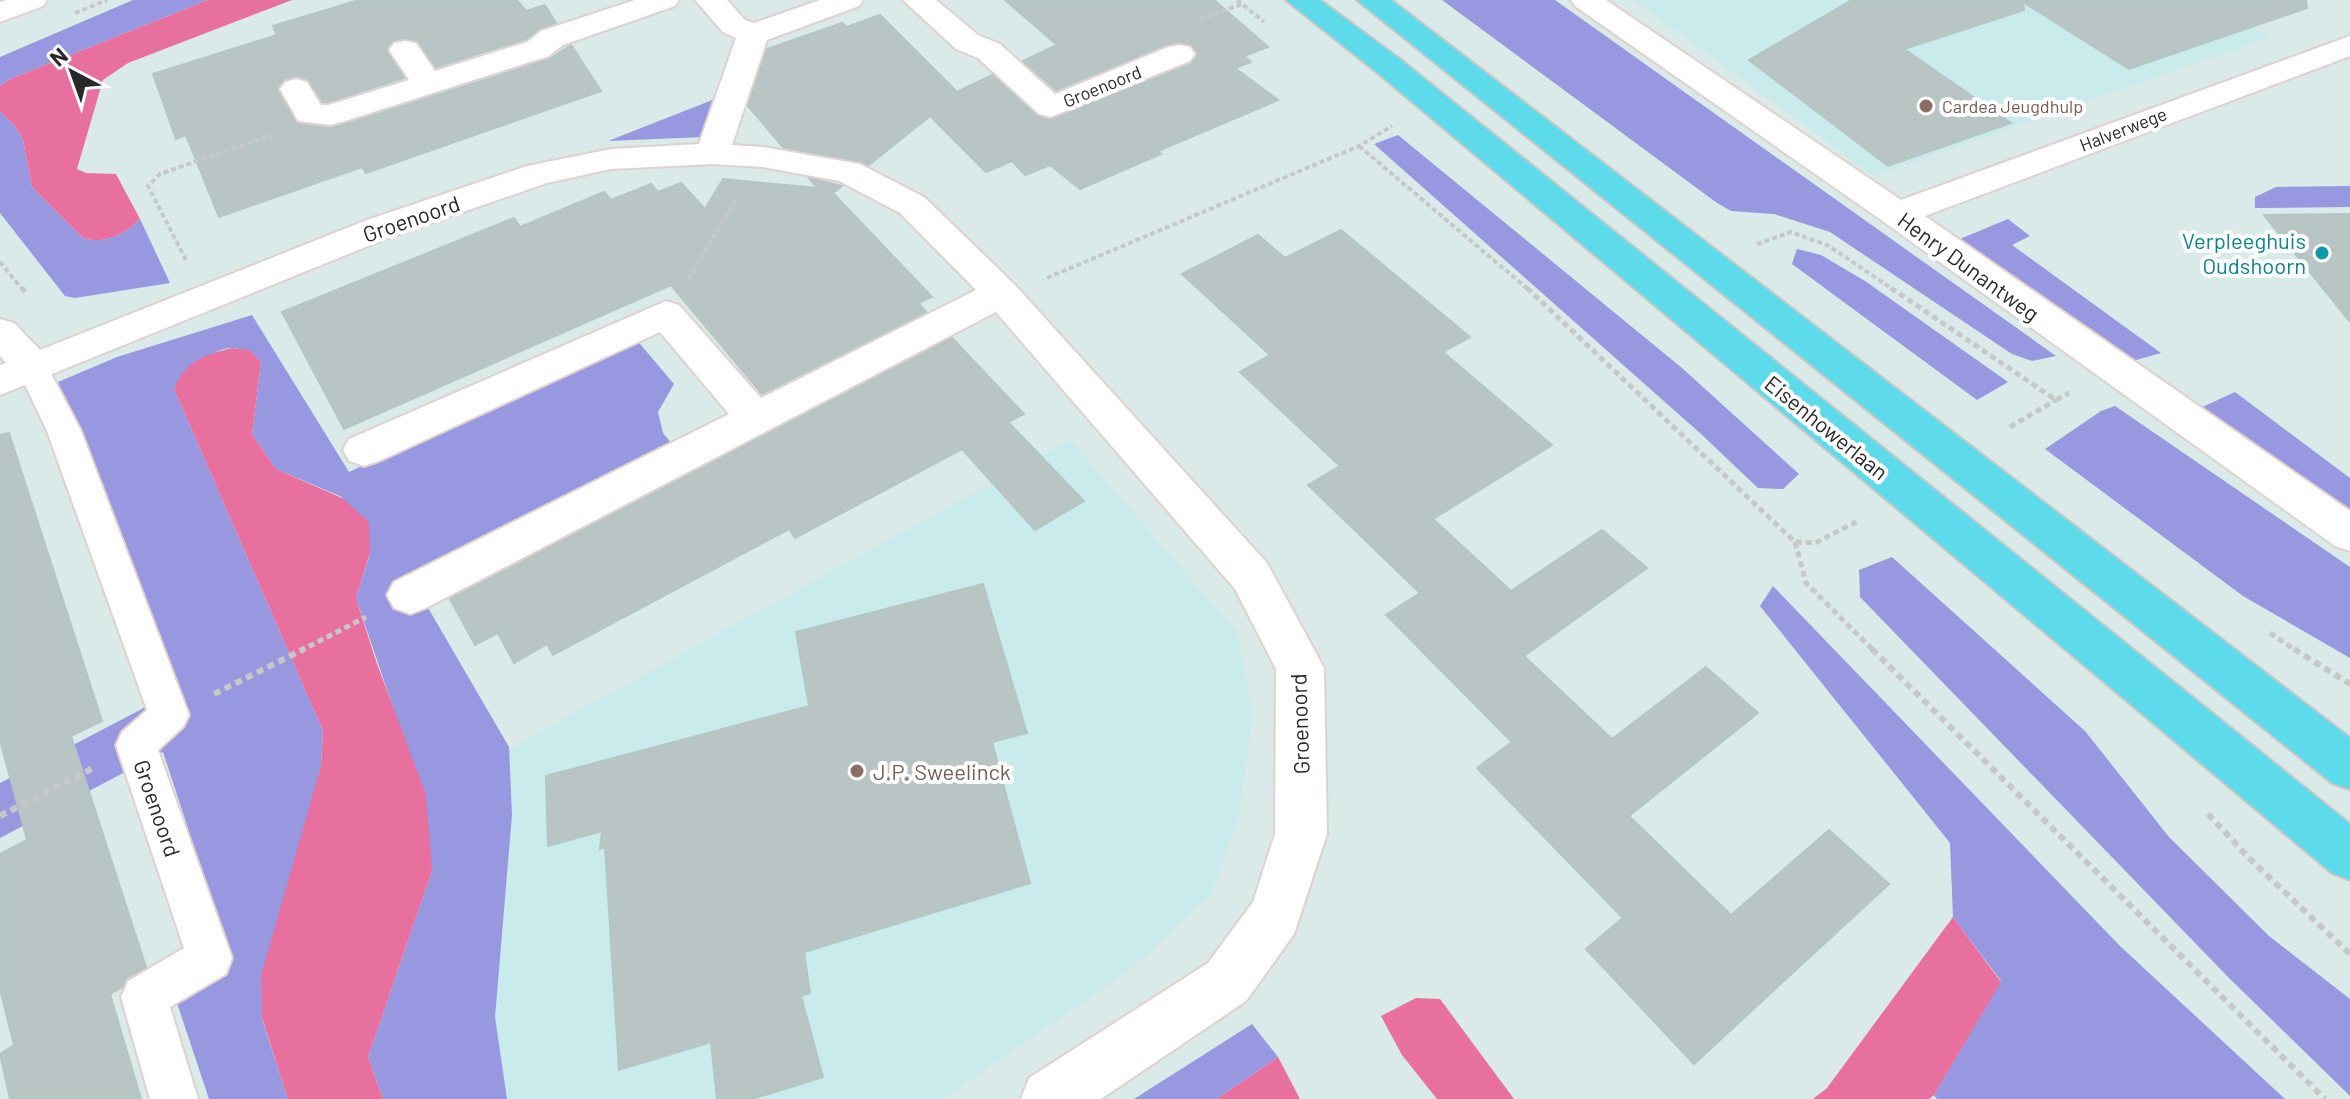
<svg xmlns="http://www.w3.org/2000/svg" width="2350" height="1099" font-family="Barlow,sans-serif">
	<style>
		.education { fill: #c9ebeb }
		.green { fill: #9798df }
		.water { fill: #e8709f }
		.building { fill: #b9c5c4; stroke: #b3c5c4; stroke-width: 2 }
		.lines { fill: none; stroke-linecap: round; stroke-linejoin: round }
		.pedestrian-casing { stroke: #e0d1cf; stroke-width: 4 }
		.minor-casing { stroke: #e0d1cf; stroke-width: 4 }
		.tertiary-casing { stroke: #e0d1cf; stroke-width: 4 }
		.primary-casing { stroke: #c7c7c7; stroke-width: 4 }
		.path-far2 { stroke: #c7c7c7; stroke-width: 4; stroke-dasharray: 5 3; stroke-linecap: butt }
		.path-far1 { stroke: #c7c7c7; stroke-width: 5; stroke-dasharray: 6 4; stroke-linecap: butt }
		.path { stroke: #c7c7c7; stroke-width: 6; stroke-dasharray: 7 5; stroke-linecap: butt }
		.pedestrian { fill: #fff; fill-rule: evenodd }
		.minor { fill: #fff; fill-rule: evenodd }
		.tertiary { fill: #fff; fill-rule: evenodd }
		.primary { fill: #5edbea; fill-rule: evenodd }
		.education-dot { fill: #8d6e63; stroke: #fff; stroke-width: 3 }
		.culture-dot { fill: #0f9aa8; stroke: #fff; stroke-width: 3 }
		.labels { text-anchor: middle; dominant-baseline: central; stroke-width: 8; stroke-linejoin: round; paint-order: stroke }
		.far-street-label { font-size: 18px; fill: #282828; stroke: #fff }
		.far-education-label { font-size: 18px; fill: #785e54; stroke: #fff; text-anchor: start }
		.street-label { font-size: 22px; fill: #282828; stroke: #fff }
		.culture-label { font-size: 22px; fill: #0d838f; stroke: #fff; text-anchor: end }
		.education-label { font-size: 22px; fill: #785e54; stroke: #fff; text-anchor: start }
	</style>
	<rect width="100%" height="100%" fill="#d9eae8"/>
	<g class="education">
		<path d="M1634 0H2206L2271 37 1874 176Z"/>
		<path d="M1070 440 1237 632 1253 717 1238 821 1210 896 1127 972 942 1099H383L426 795Z"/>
	</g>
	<g class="green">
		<path d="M133 0H208L10 79 0 86V57Z"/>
		<path d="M1442 0H1555L2056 356 2032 361 2012 354 1830 232 1774 214 1731 211 1717 203Z"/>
		<path d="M720 97 704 137 608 141Z"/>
		<path d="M0 111 15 126 23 140 32 187 83 238C106 245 124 234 140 219L170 283 75 298 65 296 0 213Z"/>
		<path d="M1398 135 1682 368 1799 474 1783 489 1758 488 1701 434 1374 144Z"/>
		<path d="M2350 186V207L2255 208V197L2276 187Z"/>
		<path d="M2008 219 2030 236 2012 245 2161 353 2129 362 1955 241Z"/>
		<path d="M1797 249 1821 255 1865 281 2008 382 1977 400 1792 264Z"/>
		<path d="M252 315 349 472 635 338 674 384 658 412 663 433 676 449 427 606 509 747 512 815 495 1017 507 1099H383L368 1057 432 871 398 722 356 598 370 554 342 497 276 469 252 434 261 362C226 328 200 363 174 389L323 731 321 766 262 1019 288 1099H209L174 994 229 953 163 752 0 838V783L142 709 172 685 58 382 117 357Z"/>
		<path d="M2235 392 2350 478V512L2198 409Z"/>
		<path d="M2115 406 2350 567V658L2243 596 2045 449 2101 411Z"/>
		<path d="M1892 557 2085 731 2169 837 2269 936 2350 999V1096L2229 978 1860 597 1859 570Z"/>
		<path d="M1773 586 2120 946 2285 1099H1937L1934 1095 2001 981 1953 917 1950 843 1760 606Z"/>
		<path d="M1252 1024 1278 1057 1217 1099H1134Z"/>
	</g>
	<g class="water">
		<path d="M208 0H292L128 63 103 80 77 169 86 173 116 174 140 219C124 234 106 245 83 238L32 187 23 140 15 126 0 111V86L10 79Z"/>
		<path d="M232 348 249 350 261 362 252 434 276 469 342 498 369 522 370 553 356 598 376 661 426 795 432 871 368 1057 383 1099H288L262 1018 261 976 321 766 323 731 174 389C185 362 205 354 232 348Z"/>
		<path d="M1953 917 2001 982 1934 1095 1929 1099H1813L1827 1088Z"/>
		<path d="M1416 998 1440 999 1514 1099H1437L1402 1055 1381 1016Z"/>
		<path d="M1278 1057 1300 1099H1217Z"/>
	</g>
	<g class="building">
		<path d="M359 0H517L526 11 545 5 556 23 539 29 526 39 436 67 417 40H393L386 50 404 78 328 102H323L308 79 297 76 284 79 277 90 298 124 330 128 343 125 550 59 571 45 601 91 366 173 362 167 219 217 186 135 176 139 153 74 277 35 273 26Z"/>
		<path d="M1005 0H1214L1268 47 1244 56 1251 62 1235 68 1278 100 1158 151 1161 154 1080 189 1050 165 1025 175 1012 161 986 172 930 116 869 165 783 147 748 106 767 49 842 23 847 27 880 15 957 92 992 75 1037 116 1050 120 1191 64 1198 54 1191 44H1167L1056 90 1023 61 1057 45Z"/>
		<path d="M1852 0H2306L2307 8 2129 69 2023 2 2024 10 1904 49 2011 123 1888 166 1749 60Z"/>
		<path d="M809 178 842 186 833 193 932 297 918 303 926 312 762 394 671 285 344 429 282 312 514 218 520 227 604 192 611 200 651 184 658 192 681 183 705 209 723 179 817 188Z"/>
		<path d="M2350 214V322L2264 215Z"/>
		<path d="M1341 230 1470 337 1443 352 1552 445 1433 519 1511 591 1602 530 1647 568 1524 656 1612 739 1706 667 1758 713 1629 816 1731 915 1829 830 1889 884 1694 1064 1586 949 1623 918 1477 768 1512 742 1386 615 1420 593 1308 485 1340 466 1240 372 1270 355 1182 274 1258 235 1285 258Z"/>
		<path d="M952 338 1024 414 1008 422 1084 501 1035 530 962 449 795 538 789 529 553 655 547 644 514 663 498 633 475 645 450 599Z"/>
		<path d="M9 433 102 721 71 736 146 967 126 978 122 987 110 994 141 1099H10L0 1054 14 1045 0 989V854L27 840 0 740V435Z"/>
		<path d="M983 584 1027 733 992 742 1030 883 804 952 810 993 801 996 823 1077 752 1099H717L711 1042 619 1070 605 847 600 849 602 831 548 846 546 776 809 706 796 632Z"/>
	</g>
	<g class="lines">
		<defs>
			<path id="pedestrian" d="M32 355 43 358 81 431 189 715 183 727 158 750 232 958 226 974 170 1007 198 1099H150L121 997 128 981 184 948 116 745 122 732 147 710 47 431 16 366 21 358Z"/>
			<g id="minor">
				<path d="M635 0H679L675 6 563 45 549 56 342 122 330 125 298 121 280 89 285 82 296 79 307 82 321 105H328L409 80 389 50 394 43 405 41 416 43 435 71 527 42 541 31Z"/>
				<path d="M695 0H727L745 20 754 23 820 0H863L859 6 767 40 732 145 763 147 860 164 924 197 1014 284 1267 563 1324 668 1327 834 1294 934 1246 1001 1101 1099H1021L1029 1078 1208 963 1253 902 1275 834 1276 669 1235 589 996 312 426 608 410 614 394 608 387 595 394 582 729 414 660 332 379 461 364 466 349 461 343 450 349 439 666 301 679 305 761 398 976 290 900 213 839 181 763 167 712 164 611 169 547 183 393 236 0 395V365L6 363 0 356V319L14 323 40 350 367 220 527 166 611 149 699 144 736 38 723 32Z"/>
				<path d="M903 0H936L978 35 1000 44 1055 94 1168 47 1179 45 1190 47 1195 54 1190 61 1051 117 1039 114 978 58 956 49Z"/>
				<path d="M1571 0H1606L1901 200 2350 36V56L1925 216 2350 511V551L2335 546 1884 222 1575 6Z"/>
			</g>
			<path id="tertiary" d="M6 0H47L43 6 0 22V2Z"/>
			<g id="primary">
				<path d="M1286 0H1320L1401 60 2350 824V880L2332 873 1379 74Z"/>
				<path d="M1357 0H1391L2350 738V789L2332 783Z"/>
			</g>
		</defs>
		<use href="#pedestrian" class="pedestrian-casing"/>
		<use href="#minor" class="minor-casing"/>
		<use href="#tertiary" class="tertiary-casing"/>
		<use href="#primary" class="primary-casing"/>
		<g class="path-far2">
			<path d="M1237 0 1264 22"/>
			<path d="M75 13 107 0"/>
			<path d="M1199 20 1242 4"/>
			<path d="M1359 146 1529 290"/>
			<path d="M1757 244 1791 232 1829 246 1894 290"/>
			<path d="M186 260 148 186 160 174 272 135"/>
			<path d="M0 262 23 290"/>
			<path d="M1047 278 1359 146 1392 126"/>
			<path d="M688 279 739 195"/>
		</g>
		<g class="path-far1">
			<path d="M22 288 25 292"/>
			<path d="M1527 288 1795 542 1815 543 1858 521"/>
			<path d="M1891 288 2056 400 2069 393"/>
			<path d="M2010 427 2056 400"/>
			<path d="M1795 542 1806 583 1874 651"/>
			<path d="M2270 633 2297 651"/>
			<path d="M300 651 366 617"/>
		</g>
		<g class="path">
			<path d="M1872 649 2325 1099"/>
			<path d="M2294 649 2350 684"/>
			<path d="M214 694 304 649"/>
			<path d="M2208 814 2251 860 2350 954"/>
			<path d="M0 816 93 768"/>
		</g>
		<use href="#pedestrian" class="pedestrian"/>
		<use href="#minor" class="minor"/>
		<use href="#tertiary" class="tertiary"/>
		<use href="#primary" class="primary"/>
	</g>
	<g class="education-dot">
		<circle cx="1926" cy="106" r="8"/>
		<circle cx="857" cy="771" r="8"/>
	</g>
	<circle class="culture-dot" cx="2322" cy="253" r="8"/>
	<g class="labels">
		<g class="far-street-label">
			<text transform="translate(1102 86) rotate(-22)">Groenoord</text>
			<text transform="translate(2123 129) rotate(-21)">Halverwege</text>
		</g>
		<g class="far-education-label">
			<text x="1942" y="106">Cardea Jeugdhulp</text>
		</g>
		<g class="street-label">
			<text transform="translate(411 218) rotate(-19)">Groenoord</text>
			<text transform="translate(1969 266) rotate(36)">Henry Dunantweg</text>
			<text transform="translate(1827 427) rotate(39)">Eisenhowerlaan</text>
			<text transform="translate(1299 724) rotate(-92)">Groenoord</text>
			<text transform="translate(158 808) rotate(71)">Groenoord</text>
		</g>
		<g class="culture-label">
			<text x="2306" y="240">Verpleeghuis<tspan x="2306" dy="25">Oudshoorn</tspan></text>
		</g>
		<g class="education-label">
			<text x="873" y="771">J.P. Sweelinck</text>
		</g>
	</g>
	<g transform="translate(72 72) rotate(319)" stroke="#ffffff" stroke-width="6" paint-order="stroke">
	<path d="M0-6L14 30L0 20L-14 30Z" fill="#282828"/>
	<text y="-12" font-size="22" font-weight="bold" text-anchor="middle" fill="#282828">N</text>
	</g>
</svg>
